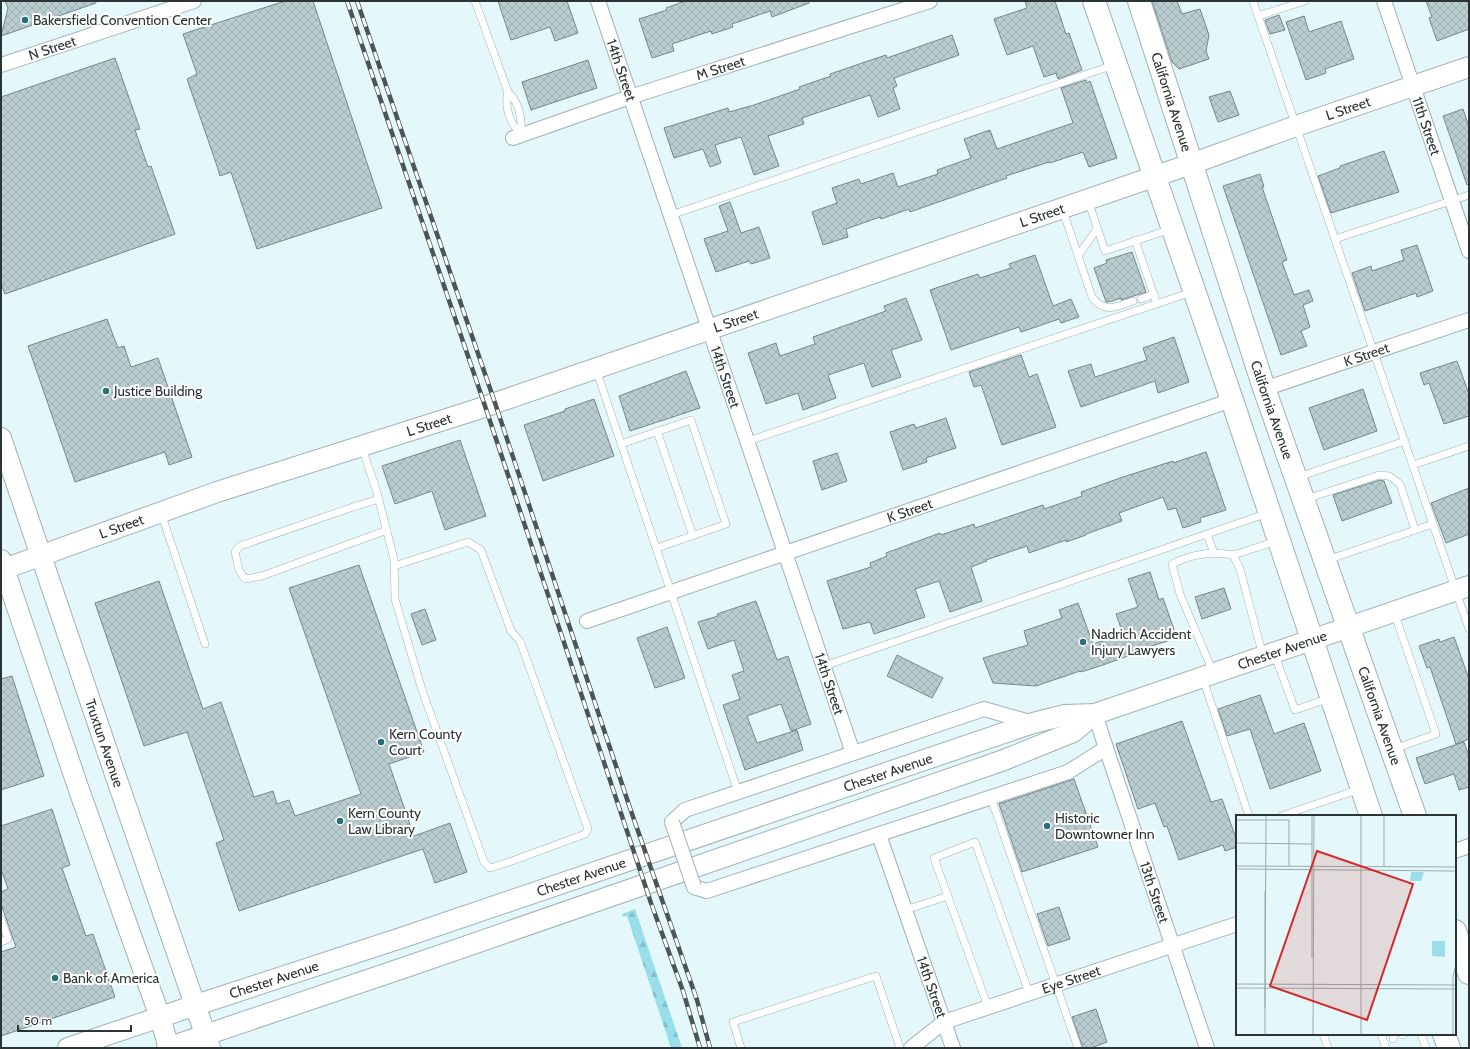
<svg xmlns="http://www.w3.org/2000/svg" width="1470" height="1049" font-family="Cabin,sans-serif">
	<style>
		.forest { fill: url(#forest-firs) }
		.building { fill: url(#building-cross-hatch); stroke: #75878a }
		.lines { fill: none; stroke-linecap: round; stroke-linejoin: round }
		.lane-casing { stroke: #9fb1b4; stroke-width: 8 }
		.street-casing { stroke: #9fb1b4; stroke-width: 16 }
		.secondary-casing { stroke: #9fb1b4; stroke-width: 22 }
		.primary-casing { stroke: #9fb1b4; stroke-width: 24 }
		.lane { stroke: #fff; stroke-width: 7 }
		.street { stroke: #fff; stroke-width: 14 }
		.secondary { stroke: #fff; stroke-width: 20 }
		.primary { stroke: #fff; stroke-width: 22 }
		.rail-casing { stroke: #4b5556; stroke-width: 4.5 }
		.rail { stroke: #fff; stroke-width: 3; stroke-dasharray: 9; stroke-linecap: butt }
		.street-bridge-casing { stroke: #9fb1b4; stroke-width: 16; stroke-linecap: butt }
		.street-bridge { stroke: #fff; stroke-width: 14 }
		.poi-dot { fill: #277079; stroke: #fff; stroke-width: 1.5 }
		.labels { text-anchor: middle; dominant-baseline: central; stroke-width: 4; stroke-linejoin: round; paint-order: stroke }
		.poi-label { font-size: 14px; fill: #2b3334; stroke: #fff; text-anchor: start }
		.street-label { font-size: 14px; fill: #2b3334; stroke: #fff }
		.inset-road { fill: none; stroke: #9aa9ab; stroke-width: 1 }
		.view { fill: #d62828; fill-opacity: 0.15; stroke: #d62828; stroke-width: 2 }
		.inset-edge { fill: none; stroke: #2b3334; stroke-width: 2 }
	</style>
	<defs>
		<pattern id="forest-firs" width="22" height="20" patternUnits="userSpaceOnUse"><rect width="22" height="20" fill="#98dfe9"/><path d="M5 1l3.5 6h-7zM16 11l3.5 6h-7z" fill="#83c0c8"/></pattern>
		<pattern id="building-cross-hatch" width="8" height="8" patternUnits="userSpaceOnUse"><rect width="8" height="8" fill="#b9cccf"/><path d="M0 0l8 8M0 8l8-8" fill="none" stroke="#9fb0b2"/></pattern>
	</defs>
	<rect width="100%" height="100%" fill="#e4f8fb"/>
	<path class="forest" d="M635 909 682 1048H671L627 916 623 917 622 914Z"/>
	<g class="building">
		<path d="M5 1H96V3L1 36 8 8Z"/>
		<path d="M285 1H313L382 208 257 249 231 172 220 176 217 166 187 79 197 74 183 34Z"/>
		<path d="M498 1H567L578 33 555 41 550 27 511 40Z"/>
		<path d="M685 1H809V3L772 17 770 11 732 24 733 27 712 34 711 31 672 44 674 51 652 58 639 19 667 10 666 8Z"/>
		<path d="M1025 1H1055L1066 34 1069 33 1082 70 1058 79 1056 73 1044 77 1033 46 1007 55 994 19 1027 8Z"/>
		<path d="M1152 1H1177L1182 14 1200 9 1209 35 1206 51 1209 59 1179 69 1172 62Z"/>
		<path d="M1426 1H1469V29L1437 41 1429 18 1432 17Z"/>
		<path d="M1279 15 1285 30 1270 34 1265 20Z"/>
		<path d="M1304 16 1309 32 1341 21 1354 59 1325 69 1326 73 1306 80 1286 22Z"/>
		<path d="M952 35 959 55 894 78 897 86 893 88 900 109 878 117 870 95 802 118 804 124 768 136 779 166 754 175 741 137 715 145 721 163 710 167 703 149 674 158 664 128 728 108 729 112 754 105 800 89 799 87 831 76 830 74 868 61 886 55 887 58Z"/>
		<path d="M115 58 140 129 135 130 148 167 151 166 175 234 5 294 1 284V97Z"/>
		<path d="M588 60 597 88 531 110 522 82Z"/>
		<path d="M1086 80 1087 83 1090 81 1117 158 1089 167 1083 152 1050 163 1049 162 1006 176 1007 178 910 212 909 209 881 219 880 217 846 229 848 237 823 245 812 212 837 203 832 188 859 179 861 184 893 173 898 187 938 174 937 170 971 158 964 139 990 130 997 149 1073 123 1061 88Z"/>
		<path d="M1230 91 1239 115 1218 122 1209 97Z"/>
		<path d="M1463 109 1469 127V184L1467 185 1443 116Z"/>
		<path d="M1384 151 1399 192 1331 213 1318 176 1340 168V166Z"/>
		<path d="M1260 174 1264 187H1262L1287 260 1282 262 1294 295 1309 290 1313 301 1303 305 1310 327 1301 331 1307 346 1281 355 1223 186Z"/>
		<path d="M730 202 741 233 759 227 770 258 751 264 749 261 716 272 704 239 728 231 719 206Z"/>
		<path d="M1417 245 1433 291 1417 297 1416 293 1365 311 1352 273 1371 266 1372 271 1404 260 1401 250Z"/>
		<path d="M1132 252 1146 292 1121 300V298L1109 302H1106L1094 268 1107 263 1106 260Z"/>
		<path d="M1035 255 1053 306 1071 299 1079 317 1061 323 1059 319 1021 332 1019 327 951 350 930 290 978 274 980 278 1011 268 1009 264Z"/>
		<path d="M906 298 922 340 891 350 901 377 872 387 864 363 828 375 836 398 803 410 798 393 766 404 748 353 776 343 780 356 815 344 813 337 886 311 884 306Z"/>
		<path d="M107 319 118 348 124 346 131 367 158 358 192 457 169 465 165 452 75 482 28 346Z"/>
		<path d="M1174 337 1189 382 1158 393 1155 381 1081 407 1068 371 1091 364 1095 377 1147 360 1143 348Z"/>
		<path d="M1021 355 1029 377 1037 374 1056 427 1002 445 981 385 974 387 969 372Z"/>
		<path d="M1457 361 1469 394V416L1444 424 1429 383 1424 385 1420 373Z"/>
		<path d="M686 371 700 408 630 431 619 396Z"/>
		<path d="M1363 389 1377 431 1324 450 1309 408Z"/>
		<path d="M594 399 614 456 543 481 524 425 565 411V409Z"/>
		<path d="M946 418 956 448 926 458 927 462 903 470 890 432 914 424 916 428Z"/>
		<path d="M460 440 486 516 445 530 432 491 395 504 382 466Z"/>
		<path d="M1206 452 1226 510 1200 518 1201 522 1183 528 1176 508 1168 510 1163 497 1119 513 1122 521 1086 534V535L1066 542V540L1029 553 1027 546 986 560 987 561 971 567 982 601 950 612 939 581 915 589 925 617 874 634 870 622 843 629 827 581 871 567 870 563 887 556 886 553 940 533 941 535 974 524 975 528 1043 505 1044 509 1082 496 1081 492 1120 478 1173 461V463Z"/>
		<path d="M837 453 847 481 822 490 813 461Z"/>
		<path d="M1380 480 1384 481 1392 503 1342 521 1333 495Z"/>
		<path d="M1469 488V534L1446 543 1431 503Z"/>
		<path d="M359 565 424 752 389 764 414 836 450 823 467 872 435 883 423 849 239 911 216 843 224 840 187 732 144 746 95 603 159 581 203 709 221 702 254 797 273 791 277 804 289 800 295 816 361 794 289 588Z"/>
		<path d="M1150 572 1159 600 1163 598 1177 638 1127 654 1128 656 1100 666 1081 672 1080 671 1036 686 993 683 983 658 1028 645 1024 631 1062 618 1059 610 1078 603 1093 644 1123 634 1116 614 1138 607 1128 579Z"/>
		<path d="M1224 588 1231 609 1202 619 1195 597Z"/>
		<path d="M756 601 777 660 788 656 811 724 791 731 781 704 747 716 757 743 797 730 803 750 745 770 723 705 740 699 732 675 744 671 734 640 708 649 698 622 718 616 717 614Z"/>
		<path d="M425 609 436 640 422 645 411 614Z"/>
		<path d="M667 627 685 678 655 688 637 638Z"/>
		<path d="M1454 637 1469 679V739L1456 744 1430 667 1427 668 1419 646 1439 639 1440 642Z"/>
		<path d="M897 655 943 678 932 698 887 676Z"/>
		<path d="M12 676 44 776 1 790V679Z"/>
		<path d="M1260 695 1274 734 1304 723 1321 771 1270 789 1250 729 1227 736 1218 709Z"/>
		<path d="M1182 721 1211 802 1222 799 1237 841V847L1225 851 1223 845 1179 860 1167 826 1164 827 1155 803 1138 809 1116 744Z"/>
		<path d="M1464 742 1469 756V787L1459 790 1454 774 1425 784 1416 758Z"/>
		<path d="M1074 779 1098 847 1022 872 999 804Z"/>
		<path d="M52 809 70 865 62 868 86 936 93 934 115 997 1 1036V952L16 947 1 904V892L8 889 1 869V826Z"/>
		<path d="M1059 907 1070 939 1048 946 1037 914Z"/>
		<path d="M1096 1009 1107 1042 1091 1048H1083L1072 1017Z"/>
	</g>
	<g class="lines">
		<defs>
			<g id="lane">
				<path d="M475 1 508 92C520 103 522 120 521 135"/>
				<path d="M1253 1 1469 629"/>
				<path d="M1258 16 1305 1"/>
				<path d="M508 92C504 109 510 122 521 135"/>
				<path d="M1088 200 1105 251 1171 229"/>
				<path d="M1062 208 1092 297C1105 314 1116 307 1133 301"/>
				<path d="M671 215 1114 65"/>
				<path d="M1335 239 1469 195"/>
				<path d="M1135 240 1157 304"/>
				<path d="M1078 256 1097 229"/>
				<path d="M1141 299 1154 294"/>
				<path d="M596 369 738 792"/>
				<path d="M657 431 693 536"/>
				<path d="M748 441 1192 292"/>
				<path d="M621 444 691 420 726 524 657 548"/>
				<path d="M362 448 376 489 394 559 395 599 422 690 484 862 490 868 512 861 585 834 588 829 520 641 511 631 481 550 468 542 394 566"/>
				<path d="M1413 465 1469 446"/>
				<path d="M1298 477 1405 441"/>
				<path d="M379 499 353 507 240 546 235 552 239 570 245 579 262 576 387 530"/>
				<path d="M1306 499 1379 475 1389 476 1400 484 1415 530"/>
				<path d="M161 513 205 644"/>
				<path d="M1207 534 1214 553"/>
				<path d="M1233 555 1277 541"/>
				<path d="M1327 560 1433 524"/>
				<path d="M1274 653 1295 710 1330 698"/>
				<path d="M824 666 1268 513"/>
				<path d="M1213 672 1180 594 1172 564C1193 554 1210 551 1233 555L1240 569 1263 656"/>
				<path d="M1203 679 1249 816"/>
				<path d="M1394 749 1436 734 1394 612"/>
				<path d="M991 798 1078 1048"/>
				<path d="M1281 816 1360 789"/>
				<path d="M905 910 948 896"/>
				<path d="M1 919 8 939 1 942"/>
				<path d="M988 1007 934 858 975 842 1029 993"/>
				<path d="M1323 1034 1328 1048"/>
				<path d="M1381 1034 1386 1048"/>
				<path d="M1403 1034V1035"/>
				<path d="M1421 1034 1426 1048"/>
				<path d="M1393 1039 1394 1034"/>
				<path d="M741 1048 733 1022 876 976 900 1048"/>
			</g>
			<g id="street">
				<path id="s1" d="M598 1 853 753"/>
				<path id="s2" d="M1384 1 1469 251"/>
				<path id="s3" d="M1 65 194 1"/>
				<path id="s4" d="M513 138 630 97 930 1"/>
				<path id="s5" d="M1264 389 1469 320"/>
				<path id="s6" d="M587 621 1232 400"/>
				<path id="s7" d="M1095 714 1106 748 1207 1048"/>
				<path d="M672 822 685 810 984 709 1033 723"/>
				<path id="s8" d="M879 835 953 1048"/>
				<path d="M1455 851 1469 846"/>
				<path d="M694 887 707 891 1068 772 1106 748"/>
				<path id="s9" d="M911 1048 944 1022 1237 924"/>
			</g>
			<g id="secondary">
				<path id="s10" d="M1 438 116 777 210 1048"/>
				<path d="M1 560 79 790 160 1017 169 1048"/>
				<path id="s11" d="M1 570 217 492 475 410 1191 164 1296 126 1469 67"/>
				<path id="s12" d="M68 1048 196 1005 401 938 1033 723 1065 715 1095 714 1469 586"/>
				<path d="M167 1048 412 965 1004 760 1073 732 1095 714"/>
			</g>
			<g id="primary">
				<path d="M1094 1 1232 400 1371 816"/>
				<path id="s13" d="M1139 1 1264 388 1415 816"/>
				<path d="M1455 931 1469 973"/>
				<path d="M1444 1034 1449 1048"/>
			</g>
		</defs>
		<use href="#lane" class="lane-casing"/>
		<use href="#street" class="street-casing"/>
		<use href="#secondary" class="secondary-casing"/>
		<use href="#primary" class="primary-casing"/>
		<use href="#lane" class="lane"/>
		<use href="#street" class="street"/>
		<use href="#secondary" class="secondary"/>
		<use href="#primary" class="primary"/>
		<defs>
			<g id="rail">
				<path d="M347 1 485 406 651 903 683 991 700 1048"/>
				<path d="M357 1 495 403 631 811 697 1000 710 1048"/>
			</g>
		</defs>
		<use href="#rail" class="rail-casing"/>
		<use href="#rail" class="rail"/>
		<defs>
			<path id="street-bridge" d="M672 822 694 887"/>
		</defs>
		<use href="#street-bridge" class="street-bridge-casing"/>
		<use href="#street-bridge" class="street-bridge"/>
	</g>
	<g class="poi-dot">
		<circle cx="25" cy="20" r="4"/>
		<circle cx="106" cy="391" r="4"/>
		<circle cx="1083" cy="642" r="4"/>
		<circle cx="381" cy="742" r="4"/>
		<circle cx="340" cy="821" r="4"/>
		<circle cx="1047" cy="826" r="4"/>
		<circle cx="55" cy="978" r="4"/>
	</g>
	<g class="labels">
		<g class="poi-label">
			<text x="33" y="20">Bakersfield Convention Center</text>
			<text x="114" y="391">Justice Building</text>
			<text x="1091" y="634">Nadrich Accident<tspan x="1091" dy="16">Injury Lawyers</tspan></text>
			<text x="389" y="734">Kern County<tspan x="389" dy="16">Court</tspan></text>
			<text x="348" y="813">Kern County<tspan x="348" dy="16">Law Library</tspan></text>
			<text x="1055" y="818">Historic<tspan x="1055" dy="16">Downtowner Inn</tspan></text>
			<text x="63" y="978">Bank of America</text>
		</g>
		<g class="street-label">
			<text stroke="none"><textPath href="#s3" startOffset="54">N Street</textPath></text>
			<text stroke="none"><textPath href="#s4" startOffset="219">M Street</textPath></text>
			<text stroke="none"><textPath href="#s1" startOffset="73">14th Street</textPath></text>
			<text stroke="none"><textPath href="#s13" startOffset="106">California Avenue</textPath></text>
			<text stroke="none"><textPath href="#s11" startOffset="1424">L Street</textPath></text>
			<text stroke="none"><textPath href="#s2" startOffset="132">11th Street</textPath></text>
			<text stroke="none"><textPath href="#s11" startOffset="1100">L Street</textPath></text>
			<text stroke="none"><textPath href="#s11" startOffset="776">L Street</textPath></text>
			<text stroke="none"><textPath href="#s5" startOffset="108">K Street</textPath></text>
			<text stroke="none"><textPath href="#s1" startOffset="397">14th Street</textPath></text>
			<text stroke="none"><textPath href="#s13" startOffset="430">California Avenue</textPath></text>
			<text stroke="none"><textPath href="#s11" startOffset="452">L Street</textPath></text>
			<text stroke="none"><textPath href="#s6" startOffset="341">K Street</textPath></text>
			<text stroke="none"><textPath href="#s11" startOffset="128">L Street</textPath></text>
			<text stroke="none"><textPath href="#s12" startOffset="1279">Chester Avenue</textPath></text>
			<text stroke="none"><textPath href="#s1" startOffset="721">14th Street</textPath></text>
			<text stroke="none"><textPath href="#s13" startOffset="754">California Avenue</textPath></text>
			<text stroke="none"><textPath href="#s10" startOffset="322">Truxtun Avenue</textPath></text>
			<text stroke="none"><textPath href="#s12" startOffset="865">Chester Avenue</textPath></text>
			<text stroke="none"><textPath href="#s12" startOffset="541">Chester Avenue</textPath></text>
			<text stroke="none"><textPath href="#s7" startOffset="188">13th Street</textPath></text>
			<text stroke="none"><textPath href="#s12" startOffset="217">Chester Avenue</textPath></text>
			<text stroke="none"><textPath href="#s9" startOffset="176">Eye Street</textPath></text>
			<text stroke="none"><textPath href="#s8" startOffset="161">14th Street</textPath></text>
		</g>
	</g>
	<g transform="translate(1236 815)">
		<rect width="220" height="220" fill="#e4f8fb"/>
		<path d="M175 57H188L185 66H174ZM196 126H209V142L196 141Z" fill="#98dfe9"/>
		<path class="inset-road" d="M0 5H53V51M0 28 76 29M0 51 220 52M148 52V0M0 54 220 56M76 143V0M0 169 220 170M0 173 220 174M29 193 30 0M29 220V76M77 220 78 0M125 220V0M217 220V161L220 150"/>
		<path class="view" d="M81 36 177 69 131 205 34 171Z"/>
		<rect width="220" height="220" class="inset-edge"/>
	</g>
	<rect width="1470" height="1049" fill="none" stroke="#2b3334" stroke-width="4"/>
	<path d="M18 1025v6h113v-6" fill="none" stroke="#2b3334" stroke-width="2"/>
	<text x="24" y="1025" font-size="12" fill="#2b3334" stroke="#ffffff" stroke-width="3" paint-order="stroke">50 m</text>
</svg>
